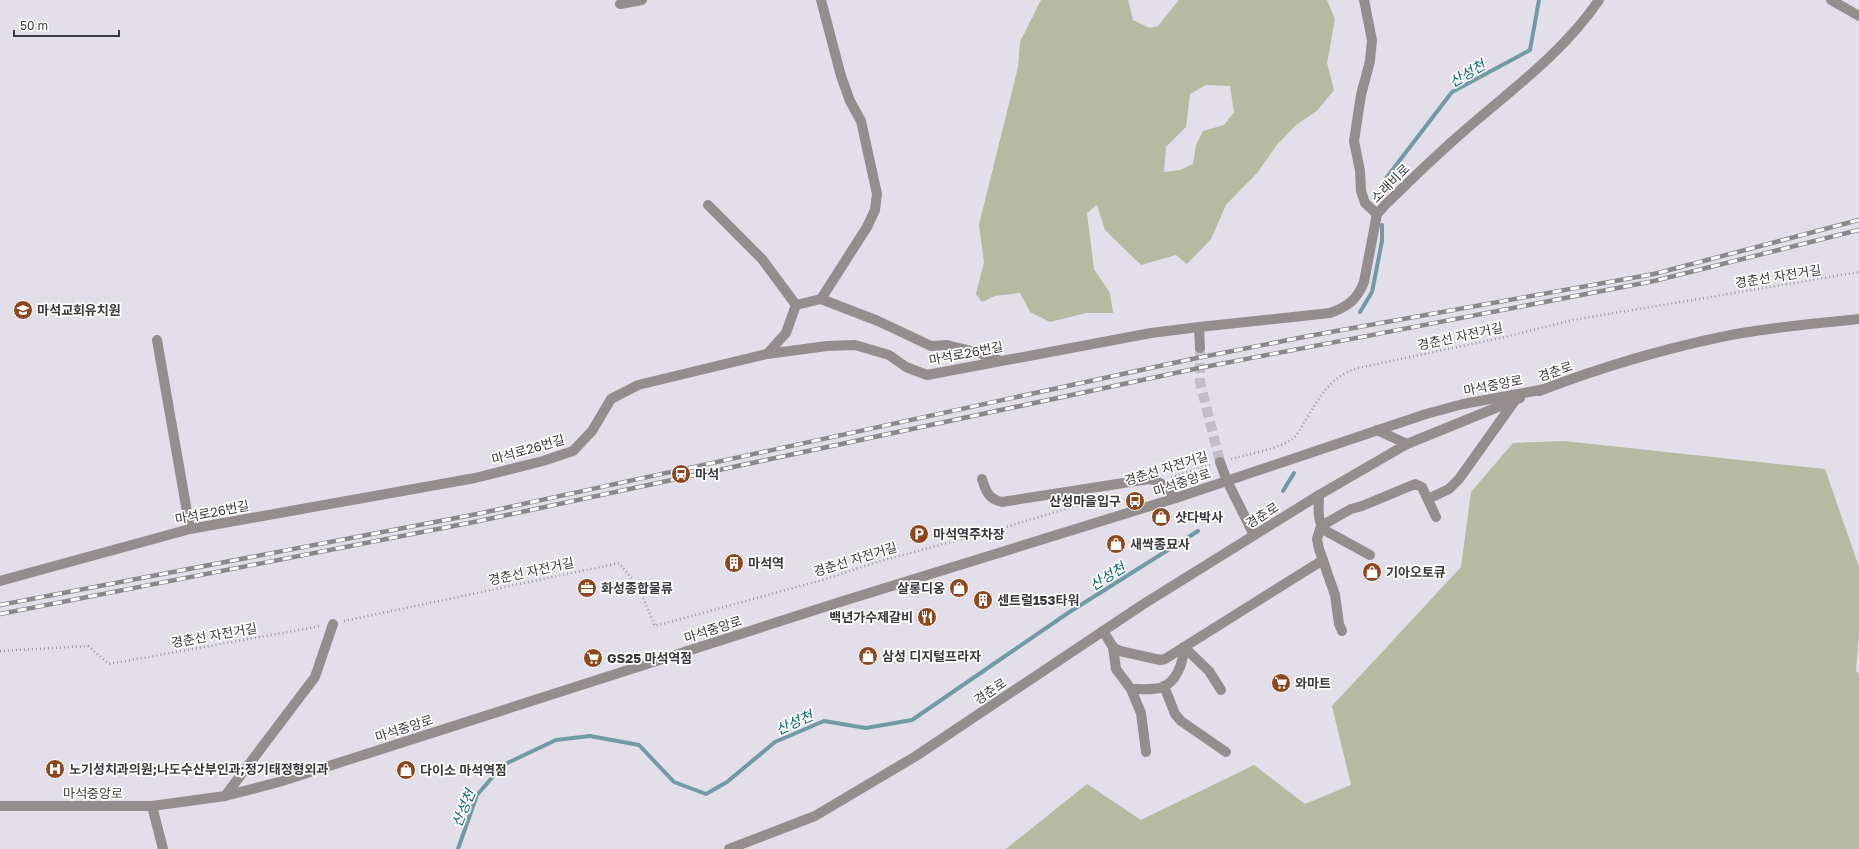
<svg xmlns="http://www.w3.org/2000/svg" width="1859" height="849" font-family="'Golos Text','Noto Sans KR',sans-serif">
	<style>
		.green { fill: #b6baa0; fill-rule: evenodd }
		.lines { fill: none; stroke-linecap: round; stroke-linejoin: round }
		.stream { stroke: #709ba4; stroke-width: 4 }
		.minor-tunnel { stroke: #c1bec7; stroke-width: 10; stroke-dasharray: 10 5; stroke-linecap: butt }
		.path { stroke: #9c99a1; stroke-width: 2.5; stroke-dasharray: 1 3; stroke-linecap: butt }
		.minor { stroke: #938d8d; stroke-width: 10 }
		.rail-casing { stroke: #8a878e; stroke-width: 4.5 }
		.rail { stroke: #fff; stroke-width: 3; stroke-dasharray: 9; stroke-linecap: butt }
		.labels { text-anchor: middle; dominant-baseline: central; stroke-width: 3.5; stroke-linejoin: round; paint-order: stroke }
		.street-label { font-size: 13px; fill: #3a393d; stroke: #fff }
		.poi-label { font-size: 13px; font-weight: bold; fill: #3a393d; stroke: #fff; text-anchor: start }
		.water-label { font-size: 14px; font-style: italic; fill: #00616f; stroke: #fff }
	</style>
	<rect width="100%" height="100%" fill="#e3dfea"/>
	<g class="green">
		<path d="M1041 0H1128L1133 20 1150 28 1158 26 1179 0H1327L1335 19 1327 63 1334 90 1317 111 1296 125 1276 146 1258 172 1226 205 1211 239 1187 264 1176 255 1141 265 1105 230 1097 205 1087 213 1094 269 1110 293 1113 313H1086L1050 322 1030 312 1020 293 995 296 982 302 976 294 984 262 979 225 1018 67 1020 42ZM1206 85 1230 86 1234 112 1224 125 1203 131 1196 145 1193 164 1180 170 1164 172 1166 147 1186 127 1190 94Z"/>
		<path d="M1564 441 1825 469 1859 567V633L1856 671 1859 674V849H1006L1087 784 1141 820 1254 765 1305 804 1351 785 1332 706 1461 567 1471 492 1513 443Z"/>
	</g>
	<g class="lines">
		<g class="stream">
			<path d="M1382 188 1387 177 1452 92 1530 50 1539 0"/>
			<path d="M1360 312 1372 292 1382 241V225"/>
			<path d="M1283 491 1294 473"/>
			<path d="M458 849 477 795 503 765 556 740 590 736 639 745 674 782 706 794 727 782 775 742 824 721 866 728 912 720 1068 613 1198 531"/>
		</g>
		<path class="minor-tunnel" d="M1200 348V382L1220 462"/>
		<g class="path">
			<path d="M1231 459C1245 455 1282 448 1292 439 1298 435 1301 427 1305 421 1320 397 1329 377 1358 368L1505 337 1573 320 1859 272"/>
			<path d="M1171 477 1210 465"/>
			<path d="M344 621 619 563 638 586 655 626 826 579 877 562 1006 527 1092 501"/>
			<path d="M0 651 88 646 109 664 321 626"/>
		</g>
		<g class="minor">
			<path d="M821 0 841 76 850 101 861 121 877 194 875 210 867 227 821 299"/>
			<path d="M1364 0 1372 40 1370 61 1361 95 1354 141 1360 171 1361 191 1365 203 1377 214"/>
			<path d="M1831 0 1859 16"/>
			<path d="M620 4 642 0"/>
			<path d="M708 205 762 259 796 305"/>
			<path d="M157 340 190 529"/>
			<path d="M1200 348 1199 327 1330 313C1347 307 1357 300 1364 282L1377 214 1386 204C1409 182 1431 160 1455 139 1504 95 1561 56 1599 0"/>
			<path d="M767 354 786 333 796 305 821 299 878 321 931 346 947 345 980 353 998 360"/>
			<path d="M1539 391C1599 368 1662 349 1726 336 1770 327 1815 324 1859 319"/>
			<path d="M1377 430 1407 444"/>
			<path d="M1220 462 1227 481 1254 535"/>
			<path d="M982 479C986 492 989 499 1002 502L1149 479C1161 480 1168 490 1176 498"/>
			<path d="M1319 495C1319 508 1316 521 1326 531L1370 555"/>
			<path d="M1428 499 1449 489 1459 479 1516 399"/>
			<path d="M0 581 190 529 475 478 543 461 573 451 592 431 611 399 638 385 767 354 827 346 855 345 889 355 906 367 927 375 1151 333 1199 327"/>
			<path d="M1103 631 1113 647 1120 651 1160 660 1165 659 1323 560"/>
			<path d="M1342 631 1339 624 1335 595 1319 549 1317 539 1321 526 1351 509 1362 506 1415 484 1422 487 1436 517"/>
			<path d="M1113 647 1116 669 1131 689 1141 713 1146 752"/>
			<path d="M1184 647 1209 671 1221 690"/>
			<path d="M1164 686 1175 714 1181 721 1226 752"/>
			<path d="M1131 689C1140 689 1151 690 1160 688 1177 683 1183 663 1184 647"/>
			<path d="M225 796 315 677 333 624"/>
			<path d="M0 806H152L225 796 279 782 840 602 1176 498 1426 414 1463 404 1545 389"/>
			<path d="M152 806 163 849"/>
			<path d="M729 849 815 816 916 756 1142 605 1319 495 1407 444 1520 398"/>
		</g>
		<defs>
			<g id="rail">
				<path d="M0 605 477 514 1192 359 1314 335 1654 274 1859 220"/>
				<path d="M0 614 479 521 1194 369 1654 281 1859 230"/>
			</g>
		</defs>
		<use href="#rail" class="rail-casing"/>
		<use href="#rail" class="rail"/>
	</g>
	<defs>
		<symbol id="school-disc" viewBox="-11 -11 22 22"><circle r="9.5" fill="#8c481c" stroke="#fff"/><path d="M0-5L7-2L0 1L-7-2ZM-4 1L0 2.5L4 1V4Q0 6-4 4Z" fill="#fff"/></symbol>
		<symbol id="station-disc" viewBox="-11 -11 22 22"><circle r="9.5" fill="#8c481c" stroke="#fff"/><path d="M-3-6H3Q5-6 5-4V2Q5 4 3 4L4.5 6H3L1.5 4h-3L-3 6H-4.5L-3 4Q-5 4-5 2V-4Q-5-6-3-6ZM-3.5-4v3h7v-3ZM-3.5 1v1.5H-2V1ZM2 1v1.5H3.5V1Z" fill="#fff"/></symbol>
		<symbol id="bus-disc" viewBox="-11 -11 22 22"><circle r="9.5" fill="#8c481c" stroke="#fff"/><path d="M-5-6H5V4H4V6H2V4H-2V6H-4V4H-5ZM-3.5-4V0h7V-4ZM-3.5 1.2v1.5H-2V1.2ZM2 1.2v1.5H3.5V1.2Z" fill="#fff"/></symbol>
		<symbol id="shop-disc" viewBox="-11 -11 22 22"><circle r="9.5" fill="#8c481c" stroke="#fff"/><path d="M-5-2.5h2.3a2.7 3.5 0 0 1 5.4 0H5L5.5 6h-11ZM-1.5-2.5h3a1.5 2.3 0 0 0-3 0Z" fill="#fff"/></symbol>
		<symbol id="parking-disc" viewBox="-11 -11 22 22"><circle r="9.5" fill="#8c481c" stroke="#fff"/><path d="M-3.5-5.5H1a3.5 3.5 0 0 1 0 7H-1V5.5H-3.5ZM-1-3.4V-.6H.8a1.4 1.4 0 0 0 0-2.8Z" fill="#fff"/></symbol>
		<symbol id="building-disc" viewBox="-11 -11 22 22"><circle r="9.5" fill="#8c481c" stroke="#fff"/><path d="M-4-6H4V6H1V3H-1V6H-4ZM-2.5-4.3h1.7v1.8h-1.7ZM.8-4.3h1.7v1.8H.8ZM-2.5-1h1.7V.8h-1.7ZM.8-1h1.7V.8H.8Z" fill="#fff"/></symbol>
		<symbol id="office-disc" viewBox="-11 -11 22 22"><circle r="9.5" fill="#8c481c" stroke="#fff"/><path d="M-6-3h4V-5.5h4V-3h4V5H-6ZM-1-4.5V-3h2v-1.5ZM-6 0V1H6V0Z" fill="#fff"/></symbol>
		<symbol id="restaurant-disc" viewBox="-11 -11 22 22"><circle r="9.5" fill="#8c481c" stroke="#fff"/><path d="M-5-6h1v4h1v-4h1v4h1v-4h1v5L-1.5 .5V6h-2V.5L-5-1ZM5-6V6H3V1.5H1.5Q1.5-4 5-6Z" fill="#fff"/></symbol>
		<symbol id="supermarket-disc" viewBox="-11 -11 22 22"><circle r="9.5" fill="#8c481c" stroke="#fff"/><path d="M-6-5.5h2.5l.6 2H6L4.5 2H-2.5L-4.4-4H-6ZM-1.5 3.2a1.3 1.3 0 1 0 .1 0ZM3 3.2a1.3 1.3 0 1 0 .1 0Z" fill="#fff"/></symbol>
		<symbol id="hospital-disc" viewBox="-11 -11 22 22"><circle r="9.5" fill="#8c481c" stroke="#fff"/><path d="M-5-5h3v3.5h4V-5h3V5h-3V1.5h-4V5h-3Z" fill="#fff"/></symbol>
	</defs>
	<g fill-rule="evenodd">
		<use href="#school-disc" x="12" y="299" width="22" height="22"/>
		<use href="#station-disc" x="670" y="463" width="22" height="22"/>
		<use href="#bus-disc" x="1124" y="490" width="22" height="22"/>
		<use href="#shop-disc" x="1150" y="506" width="22" height="22"/>
		<use href="#parking-disc" x="908" y="523" width="22" height="22"/>
		<use href="#shop-disc" x="1105" y="533" width="22" height="22"/>
		<use href="#building-disc" x="723" y="552" width="22" height="22"/>
		<use href="#shop-disc" x="1361" y="561" width="22" height="22"/>
		<use href="#office-disc" x="576" y="577" width="22" height="22"/>
		<use href="#shop-disc" x="948" y="577" width="22" height="22"/>
		<use href="#building-disc" x="972" y="589" width="22" height="22"/>
		<use href="#restaurant-disc" x="916" y="606" width="22" height="22"/>
		<use href="#shop-disc" x="857" y="645" width="22" height="22"/>
		<use href="#supermarket-disc" x="582" y="647" width="22" height="22"/>
		<use href="#supermarket-disc" x="1270" y="672" width="22" height="22"/>
		<use href="#hospital-disc" x="44" y="758" width="22" height="22"/>
		<use href="#shop-disc" x="395" y="759" width="22" height="22"/>
	</g>
	<g class="labels">
		<g class="street-label">
			<text transform="translate(1390 183) rotate(-45)">소래비로</text>
			<text transform="translate(1778 276) rotate(-9)">경춘선 자전거길</text>
			<text transform="translate(1460 336) rotate(-12)">경춘선 자전거길</text>
			<text transform="translate(966 353) rotate(-11)">마석로26번길</text>
			<text transform="translate(1555 371) rotate(-19)">경춘로</text>
			<text transform="translate(1493 385) rotate(-11)">마석중앙로</text>
			<text transform="translate(528 449) rotate(-16)">마석로26번길</text>
			<text transform="translate(1166 468) rotate(-17)">경춘선 자전거길</text>
			<text transform="translate(1182 482) rotate(-19)">마석중앙로</text>
			<text transform="translate(212 512) rotate(-11)">마석로26번길</text>
			<text transform="translate(1262 515) rotate(-32)">경춘로</text>
			<text transform="translate(855 559) rotate(-17)">경춘선 자전거길</text>
			<text transform="translate(531 571) rotate(-12)">경춘선 자전거길</text>
			<text transform="translate(713 629) rotate(-18)">마석중앙로</text>
			<text transform="translate(214 635) rotate(-10)">경춘선 자전거길</text>
			<text transform="translate(990 691) rotate(-34)">경춘로</text>
			<text transform="translate(404 728) rotate(-18)">마석중앙로</text>
			<text x="93" y="793">마석중앙로</text>
		</g>
		<g class="poi-label">
			<text x="37" y="310">마석교회유치원</text>
			<text x="695" y="474">마석</text>
			<text x="1121" y="501" text-anchor="end">산성마을입구</text>
			<text x="1175" y="517">샷다박사</text>
			<text x="933" y="534">마석역주차장</text>
			<text x="1130" y="544">새싹종묘사</text>
			<text x="748" y="563">마석역</text>
			<text x="1386" y="572">기아오토큐</text>
			<text x="601" y="588">화성종합물류</text>
			<text x="945" y="588" text-anchor="end">살롱디옹</text>
			<text x="997" y="600">센트럴153타워</text>
			<text x="913" y="617" text-anchor="end">백년가수제갈비</text>
			<text x="882" y="656">삼성 디지털프라자</text>
			<text x="607" y="658">GS25 마석역점</text>
			<text x="1295" y="683">와마트</text>
			<text x="69" y="769">노기성치과의원;나도수산부인과;정기태정형외과</text>
			<text x="420" y="770">다이소 마석역점</text>
		</g>
		<g class="water-label">
			<text transform="translate(1467 73) rotate(-30)">산성천</text>
			<text transform="translate(1107 576) rotate(-32)">산성천</text>
			<text transform="translate(794 722) rotate(-24)">산성천</text>
			<text transform="translate(463 808) rotate(-67)">산성천</text>
		</g>
	</g>
	<path d="M14 30v6h105v-6" fill="none" stroke="#3a393d" stroke-width="2"/>
	<text x="20" y="30" font-size="12" fill="#3a393d" stroke="#ffffff" stroke-width="3" paint-order="stroke">50 m</text>
</svg>
